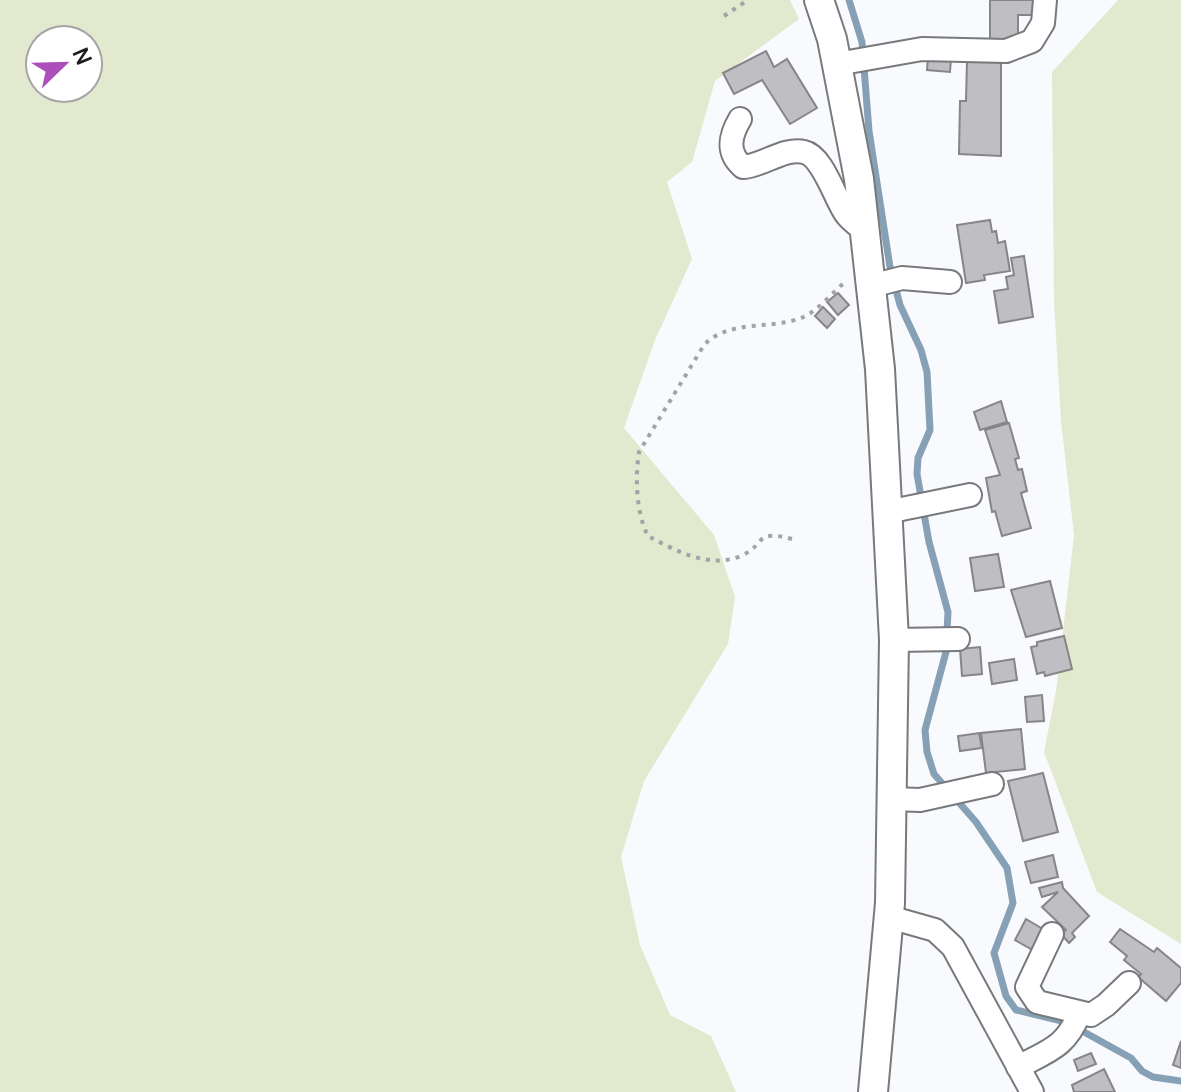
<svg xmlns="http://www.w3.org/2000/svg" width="1181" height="1092" font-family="Manrope,sans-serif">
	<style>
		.green { fill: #e2e9ce; fill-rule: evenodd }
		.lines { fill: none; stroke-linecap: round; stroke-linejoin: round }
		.stream { stroke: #86a1b5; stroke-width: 7 }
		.building { fill: #bfbec2; stroke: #868588; stroke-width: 2 }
		.minor-casing { stroke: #77797c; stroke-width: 26 }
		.tertiary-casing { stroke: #77797c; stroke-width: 32 }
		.path { stroke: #a2a3a6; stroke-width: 4; stroke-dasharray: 4 6; stroke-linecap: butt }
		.minor { stroke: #fff; stroke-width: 22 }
		.tertiary { stroke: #fff; stroke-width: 28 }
	</style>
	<rect width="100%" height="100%" fill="#f9fafe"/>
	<g class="green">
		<path d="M0 0H790L799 19 715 81 692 162 667 182 692 259 655 340 624 428 714 535 735 597 728 644 644 781 621 857 640 945 670 1015 711 1036 736 1092H0ZM40 40H88V88H40Z"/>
		<path d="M1118 0H1181V944L1097 892 1044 752 1056 691 1074 535 1061 421 1054 302 1052 72Z"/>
	</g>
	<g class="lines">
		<path class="stream" d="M849 0 862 42 869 131 890 267 900 305 921 350 927 372 930 430 918 458 917 474 929 542 948 612 946 652 925 730 927 752 934 774 976 822 1007 868 1013 903 994 953 1006 996 1016 1010 1066 1022 1131 1058 1142 1071 1153 1077 1181 1081"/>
	</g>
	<g class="building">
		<path d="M990 0H1034V15H1018V39L990 40Z"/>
		<path d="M766 51 774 67 787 59 817 108 790 124 762 80 734 94 723 73Z"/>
		<path d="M928 57 951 58 950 72 927 70Z"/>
		<path d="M967 61H1001V156L959 154 960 101H966Z"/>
		<path d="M990 220 992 232 996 231 998 243 1005 241 1010 271 984 275 985 280 966 283 957 225Z"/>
		<path d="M1024 256 1033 317 999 323 994 291 1008 289 1006 277 1014 275 1011 258Z"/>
		<path d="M838 293 849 305 838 315 827 302Z"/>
		<path d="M823 307 835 319 827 328 815 316Z"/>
		<path d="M1001 401 1007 422 980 430 974 412Z"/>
		<path d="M1009 423 1019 458 1015 459 1018 470 1022 469 1027 491 1021 493 1031 528 1002 536 995 511 992 512 986 478 1000 475 985 430Z"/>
		<path d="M998 554 1004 587 975 591 970 558Z"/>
		<path d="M1050 581 1062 628 1026 637 1011 590Z"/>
		<path d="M1064 636 1072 669 1045 676 1044 672 1037 674 1031 647 1037 646V642Z"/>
		<path d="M980 647 982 674 962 676 960 649Z"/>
		<path d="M1014 659 1017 680 992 684 989 663Z"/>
		<path d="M1042 695 1044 721 1027 722 1025 697Z"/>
		<path d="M1021 729 1025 769 986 773 981 733Z"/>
		<path d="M979 733 982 748 960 751 958 736Z"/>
		<path d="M1043 773 1058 832 1023 841 1008 781Z"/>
		<path d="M1053 855 1058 877 1031 883 1025 862Z"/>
		<path d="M1062 882 1063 888 1089 916 1072 933 1075 937 1069 943 1061 934 1066 930 1042 907 1058 892 1042 897 1039 888Z"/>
		<path d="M1026 919 1048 932 1036 952 1015 940Z"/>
		<path d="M1120 929 1154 952 1157 948 1181 968V983L1166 1001 1138 977 1141 974 1124 960 1127 956 1110 942Z"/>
		<path d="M1181 1041V1068L1173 1065Z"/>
		<path d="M1091 1053 1096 1064 1078 1071 1074 1060Z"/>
		<path d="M1104 1069 1115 1092H1074L1072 1085Z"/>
	</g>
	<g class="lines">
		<defs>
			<g id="minor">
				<path d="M837 64 922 49 1006 51 1032 41 1043 23 1045 0"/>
				<path d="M740 119C730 136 726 152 743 167 762 166 785 147 804 152 823 156 835 199 846 214 851 221 859 226 865 231"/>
				<path d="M871 286 902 278 950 282"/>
				<path d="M887 512 970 495"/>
				<path d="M894 640 958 639"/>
				<path d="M892 799 920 800 992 784"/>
				<path d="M889 917 935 930 953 947 1032 1092"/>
				<path d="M1052 934 1027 987 1037 1002 1091 1015 1106 1005 1129 983"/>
				<path d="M1018 1067C1048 1051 1066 1047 1079 1014"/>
			</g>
			<path id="tertiary" d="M819 0 832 39 859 179 880 369 894 640 890 903 873 1092"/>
		</defs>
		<use href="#minor" class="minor-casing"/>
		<use href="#tertiary" class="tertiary-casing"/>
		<g class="path">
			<path d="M724 16 748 0"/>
			<path d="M792 539C754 529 766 544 743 555 711 570 676 551 648 536 636 513 635 477 639 452L704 345C729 319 770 330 801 318 817 312 833 292 846 281"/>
		</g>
		<use href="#minor" class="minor"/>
		<use href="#tertiary" class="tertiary"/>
	</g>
	<g transform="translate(64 64) rotate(67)"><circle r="38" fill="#ffffff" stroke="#a4a5a5" stroke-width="2"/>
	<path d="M0-6L14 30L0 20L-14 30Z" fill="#ab50bb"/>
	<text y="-12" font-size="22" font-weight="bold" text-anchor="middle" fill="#1c1d1e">N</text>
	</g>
</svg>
